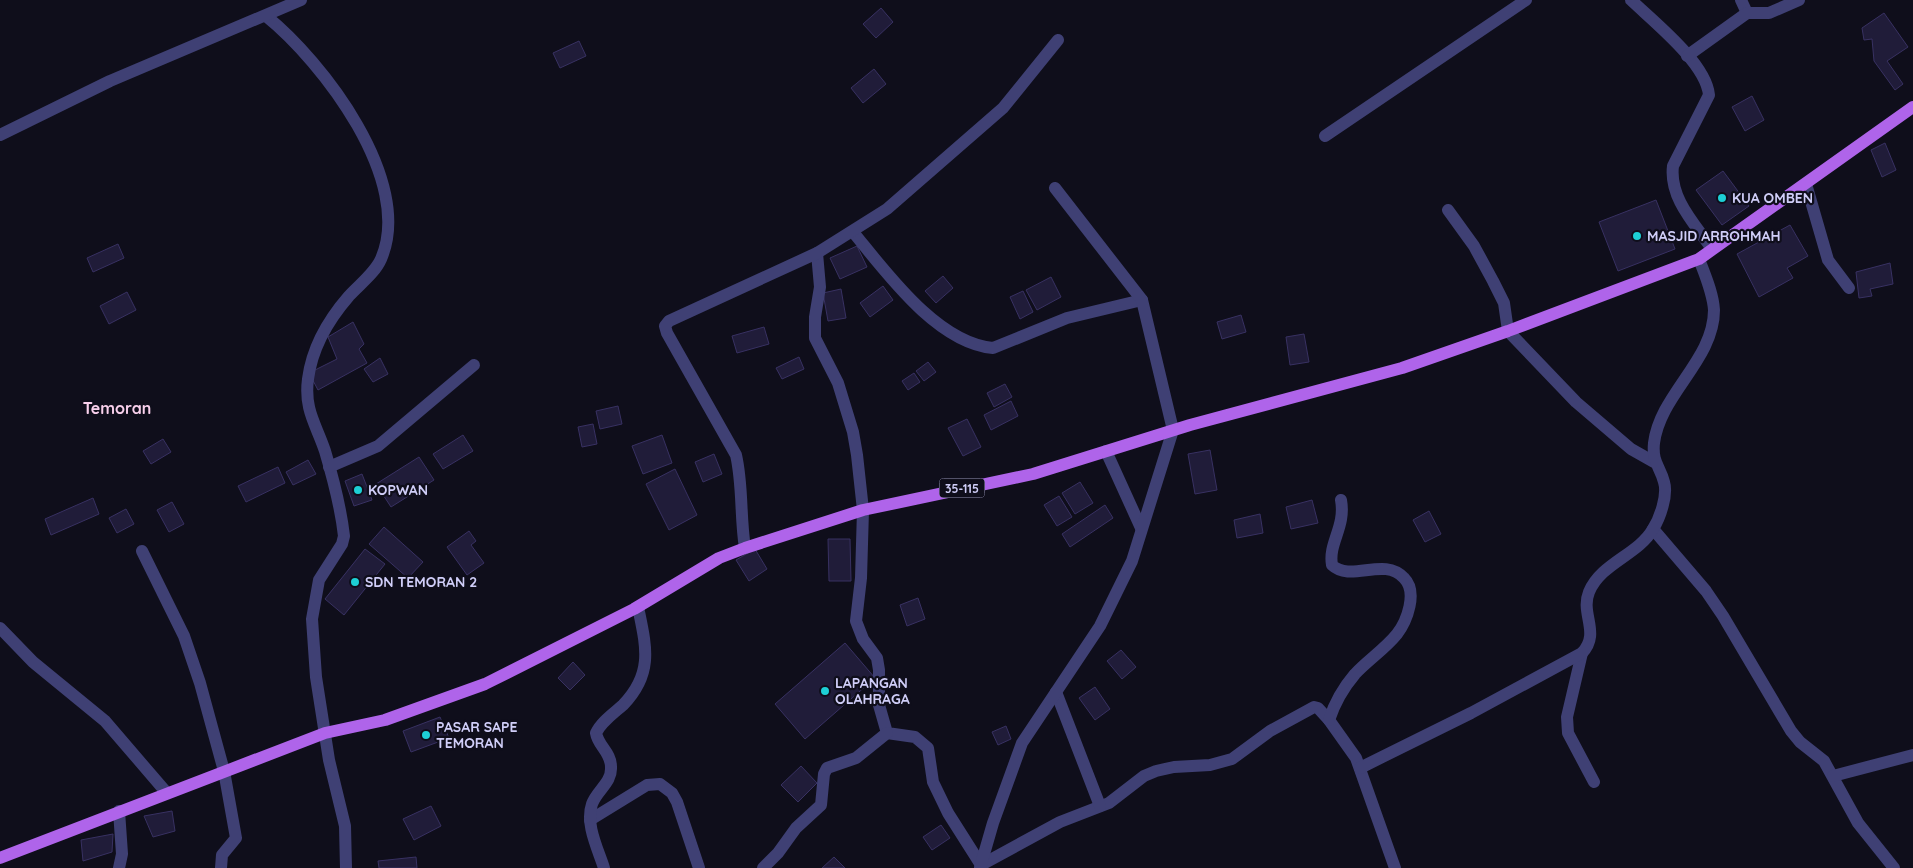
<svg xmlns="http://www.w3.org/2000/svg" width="1913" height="868" font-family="Quicksand,sans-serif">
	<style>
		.building { fill: #201c39; stroke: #383162 }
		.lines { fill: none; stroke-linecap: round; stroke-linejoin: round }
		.minor { stroke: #3f4074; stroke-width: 12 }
		.major { stroke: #af64ea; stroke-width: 12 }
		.poi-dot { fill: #1dcfd5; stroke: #0f0e1b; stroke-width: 2 }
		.labels { text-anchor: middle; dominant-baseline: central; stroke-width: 4.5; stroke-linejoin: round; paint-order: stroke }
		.shield { fill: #0f0e1b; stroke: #9694b6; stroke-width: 1 }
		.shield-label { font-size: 12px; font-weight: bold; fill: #d0cef8 }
		.poi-label { font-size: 14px; font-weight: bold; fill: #d0cef8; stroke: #0f0e1b; text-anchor: start }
		.quarter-label { font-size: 16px; font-weight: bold; fill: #f9d0ec; stroke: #0f0e1b }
	</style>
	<rect width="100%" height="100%" fill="#0f0e1b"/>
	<g class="building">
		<path d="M881 8 893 22 876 38 863 24Z"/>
		<path d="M1884 13 1908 47 1887 61 1903 84 1895 90 1874 61 1872 39 1864 40 1862 28Z"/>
		<path d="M579 41 586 56 560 68 553 53Z"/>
		<path d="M874 69 886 84 863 103 851 88Z"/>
		<path d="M1752 96 1764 120 1745 131 1732 107Z"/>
		<path d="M1885 143 1896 170 1882 177 1871 150Z"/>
		<path d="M1723 171 1749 206 1722 225 1696 190Z"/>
		<path d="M1656 200 1675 249 1618 271 1599 222Z"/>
		<path d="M1790 225 1808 256 1787 268 1793 278 1759 297 1737 254Z"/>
		<path d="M118 244 124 258 93 272 87 258Z"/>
		<path d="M857 246 867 267 840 279 830 258Z"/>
		<path d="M1890 263 1893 284 1870 289 1872 296 1859 298 1856 272Z"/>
		<path d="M943 276 953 288 936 303 925 291Z"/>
		<path d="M1051 277 1061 297 1037 310 1026 290Z"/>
		<path d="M883 286 893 300 870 317 860 303Z"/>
		<path d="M841 289 846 318 828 321 823 293Z"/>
		<path d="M1023 291 1033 312 1020 319 1010 297Z"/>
		<path d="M127 292 136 310 109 324 100 306Z"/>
		<path d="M1241 315 1246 332 1222 339 1217 322Z"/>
		<path d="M353 322 364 344 359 349 367 363 318 390 309 373 337 359 328 337Z"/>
		<path d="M764 327 769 344 737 353 732 336Z"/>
		<path d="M1304 334 1309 362 1290 365 1286 337Z"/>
		<path d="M799 357 804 369 782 379 776 368Z"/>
		<path d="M380 358 388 374 373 382 364 369Z"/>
		<path d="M928 362 936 372 924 381 916 371Z"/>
		<path d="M914 373 920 382 908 390 902 381Z"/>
		<path d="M1005 384 1012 397 994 407 987 393Z"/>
		<path d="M1011 401 1018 416 991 430 984 415Z"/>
		<path d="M618 406 622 424 600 429 596 411Z"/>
		<path d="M967 419 981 447 963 456 948 428Z"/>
		<path d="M593 424 597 444 582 447 578 427Z"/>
		<path d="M463 435 473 451 443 469 433 454Z"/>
		<path d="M662 435 672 463 643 474 632 446Z"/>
		<path d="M163 439 171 452 151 464 143 451Z"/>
		<path d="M1210 450 1217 490 1195 494 1188 454Z"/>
		<path d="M714 454 722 474 703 482 695 462Z"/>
		<path d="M419 457 434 480 391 507 376 484Z"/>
		<path d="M308 460 316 474 293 485 286 472Z"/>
		<path d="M278 467 285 483 246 502 238 486Z"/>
		<path d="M675 469 697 515 669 530 646 484Z"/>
		<path d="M362 474 372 500 354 506 345 481Z"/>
		<path d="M1080 482 1093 503 1075 514 1062 493Z"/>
		<path d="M1059 496 1072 517 1057 526 1044 505Z"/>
		<path d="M93 498 99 514 51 535 45 519Z"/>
		<path d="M1312 500 1318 523 1291 529 1286 507Z"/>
		<path d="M172 502 184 524 169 532 157 510Z"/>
		<path d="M1105 505 1113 518 1070 547 1062 534Z"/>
		<path d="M126 509 134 524 117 533 109 518Z"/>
		<path d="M1429 511 1441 534 1425 542 1413 520Z"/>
		<path d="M1260 514 1263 533 1237 538 1234 520Z"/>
		<path d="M384 527 423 562 408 578 369 544Z"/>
		<path d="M469 531 476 541 471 545 484 563 467 575 447 547Z"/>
		<path d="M828 539H850L851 581H829Z"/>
		<path d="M365 549 385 564 344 615 325 599Z"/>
		<path d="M755 549 767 569 749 581 736 560Z"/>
		<path d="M918 598 925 619 907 626 900 605Z"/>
		<path d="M845 643 875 678 805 739 775 704Z"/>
		<path d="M1121 650 1136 667 1122 679 1107 661Z"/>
		<path d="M573 662 585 675 570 690 558 678Z"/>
		<path d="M1095 687 1110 709 1095 720 1079 698Z"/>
		<path d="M440 717 449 738 411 752 403 731Z"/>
		<path d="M1006 726 1011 739 998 745 992 732Z"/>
		<path d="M801 766 817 783 798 802 781 785Z"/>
		<path d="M431 806 441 826 414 840 403 819Z"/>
		<path d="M172 811 175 831 153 837 144 816Z"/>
		<path d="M941 825 950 838 932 850 923 837Z"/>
		<path d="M113 834 112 852 83 861 81 840Z"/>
		<path d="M416 857 417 868H379L378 861Z"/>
		<path d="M834 857 845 868H822Z"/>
	</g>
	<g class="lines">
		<g class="minor">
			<path d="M1631 0C1654 22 1706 63 1709 95L1673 166C1669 198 1695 224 1712 249"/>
			<path d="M1741 0 1747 13"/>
			<path d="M266 16C322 61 415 181 381 259 375 273 360 284 349 296 329 319 312 348 308 379 304 410 316 424 325 451 333 478 341 509 344 536L342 544 319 580 312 619 316 677 329 760 345 826 346 868"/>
			<path d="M1687 56 1747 13H1769L1799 0"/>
			<path d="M0 135 110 81 301 0"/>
			<path d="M1325 136 1526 0"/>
			<path d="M1806 184 1828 260 1849 288"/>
			<path d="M1448 210 1474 246 1493 281 1504 303 1508 331 1576 402 1631 449 1654 462"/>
			<path d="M853 232C886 272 937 343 993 348L1067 318 1142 300"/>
			<path d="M817 253 820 287 815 317V338L838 383 853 432 857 455 863 510 861 578 856 621 863 639 877 658 879 670V705L887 733 915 737 928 748 933 782 948 813 981 865 1060 822 1109 803 1144 776 1156 771 1174 767 1210 765 1232 759 1270 731 1314 707 1318 708 1329 720 1356 758 1395 868"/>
			<path d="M1106 451 1141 528"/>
			<path d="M329 467 378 446 474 365"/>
			<path d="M1653 529 1706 591 1723 616 1791 731 1800 742 1824 761 1858 823 1894 868"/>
			<path d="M745 548C740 517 743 485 736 455L667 333 665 326 669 321 817 253 887 209 1003 108 1058 40"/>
			<path d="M142 551 184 636 200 683 224 771 236 838 222 855 221 868"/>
			<path d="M0 628 33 662 105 721 166 792"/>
			<path d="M1582 653 1567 717 1568 733 1594 782"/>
			<path d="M1056 692 1100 806"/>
			<path d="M1329 720C1335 702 1343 688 1355 674 1368 660 1385 649 1397 634 1407 621 1418 592 1404 578 1384 556 1351 583 1332 565 1328 543 1346 527 1341 500"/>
			<path d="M1360 768 1471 713 1582 653C1601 633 1580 614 1589 592 1601 563 1638 555 1653 529 1660 518 1668 495 1664 482 1660 466 1652 463 1654 443 1660 394 1714 360 1714 310 1713 293 1705 275 1699 259"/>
			<path d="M1833 776 1913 755"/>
			<path d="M119 811 122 854 119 868"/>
			<path d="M590 820 647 785 660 784 672 793 677 802 699 868"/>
			<path d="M604 868C598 849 585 824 592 804 597 790 612 783 611 767 611 752 598 746 596 733 601 722 614 713 623 705 654 673 646 646 638 607"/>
			<path d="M763 868 778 853 796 828 821 805 824 774 827 768 856 758 887 733"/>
			<path d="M980 868 993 823 1022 743 1100 626 1132 561 1173 430 1142 300 1055 188"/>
		</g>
		<path class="major" d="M0 858 325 733 385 720 485 684 634 609 719 558 745 548 863 510 1033 474 1190 425 1402 368 1508 331 1699 259 1913 107"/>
	</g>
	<g class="poi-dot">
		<circle cx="1722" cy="198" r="5"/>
		<circle cx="1637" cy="236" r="5"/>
		<circle cx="358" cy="490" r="5"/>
		<circle cx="355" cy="582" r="5"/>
		<circle cx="825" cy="691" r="5"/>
		<circle cx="426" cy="735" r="5"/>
	</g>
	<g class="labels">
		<rect class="shield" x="939.5" y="478.5" width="45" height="19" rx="4"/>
		<g class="shield-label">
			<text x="962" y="488">35-115</text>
		</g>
		<g class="poi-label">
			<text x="1732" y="198">KUA OMBEN</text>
			<text x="1647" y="236">MASJID ARROHMAH</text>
			<text x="368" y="490">KOPWAN</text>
			<text x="365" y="582">SDN TEMORAN 2</text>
			<text x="835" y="683">LAPANGAN<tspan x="835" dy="16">OLAHRAGA</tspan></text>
			<text x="436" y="727">PASAR SAPE<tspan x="436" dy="16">TEMORAN</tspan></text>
		</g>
		<g class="quarter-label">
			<text x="117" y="408">Temoran</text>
		</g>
	</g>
</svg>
